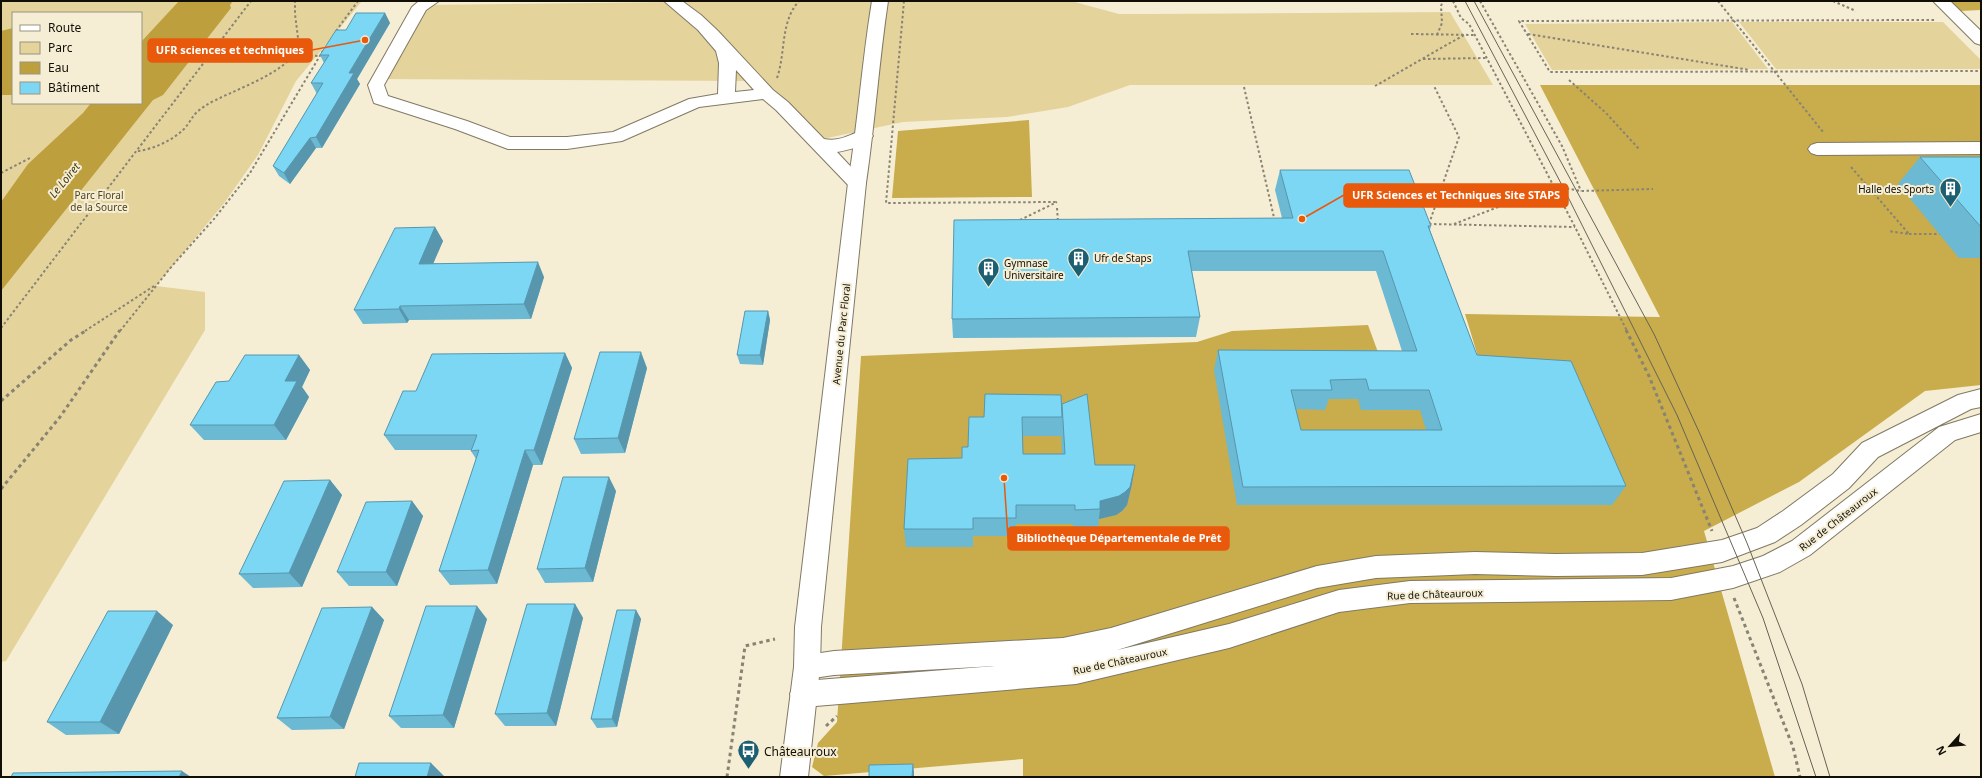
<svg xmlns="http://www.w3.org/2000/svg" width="1982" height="778" font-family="'Noto Sans',sans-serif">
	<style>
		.green { fill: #e5d39c; fill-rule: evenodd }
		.forest { fill: #c9ac4b }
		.water { fill: #bda03d }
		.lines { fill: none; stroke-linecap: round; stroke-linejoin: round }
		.minor-casing { stroke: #807964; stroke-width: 2 }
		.major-casing { stroke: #807964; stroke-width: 2 }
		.path-far1 { stroke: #888372; stroke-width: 2; stroke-dasharray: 2.5 2.5; stroke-linecap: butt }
		.path { stroke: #888372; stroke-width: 3; stroke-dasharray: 3.5 3.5; stroke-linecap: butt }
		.minor { fill: #fff; fill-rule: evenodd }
		.major { fill: #fff; fill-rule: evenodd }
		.tram { stroke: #676354; stroke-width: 1 }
		.path-bridge { stroke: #888372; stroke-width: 2; stroke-dasharray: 2.5 2.5; stroke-linecap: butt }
		.wall { fill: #6bb9d3; fill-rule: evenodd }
		.shaded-wall { fill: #5796ac }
		.building { fill: #7cd7f5; stroke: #5796ac; fill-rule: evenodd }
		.labels { text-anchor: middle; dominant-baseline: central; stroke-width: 4; stroke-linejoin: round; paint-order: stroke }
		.poi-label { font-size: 10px; fill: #110e06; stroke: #f5eed5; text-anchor: start }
		.park-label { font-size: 10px; fill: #51451c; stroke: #f5eed5 }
		.street-label { font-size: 10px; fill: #110e06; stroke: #f5eed5 }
		.water-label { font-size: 11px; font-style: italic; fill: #44380e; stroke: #f5eed5 }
		.near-poi-label { font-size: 12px; fill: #110e06; stroke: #f5eed5; text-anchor: start }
		.leader { fill: none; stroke: #e8590c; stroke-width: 1.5 }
		.callout-dot { fill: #e8590c; stroke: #f5eed5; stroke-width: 1.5 }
		.callout { fill: #e8590c; stroke: #e8590c; stroke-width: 1.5 }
		.callout-label { font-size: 11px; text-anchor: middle; font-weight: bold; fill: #fff }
	</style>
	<rect width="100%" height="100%" fill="#f5eed5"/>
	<g class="green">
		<path d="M1 1H362L296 81 258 155 225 202 156 286 205 292V330L6 661 1 662ZM13 13H141V103H13Z"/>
		<path d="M761 1H1071L1119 14H1152L1450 12 1493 85H1130L1068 107 1007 117 903 122 813 141 750 81 378 79 423 5Z"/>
		<path d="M1732 22 1768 69 1552 70 1525 24Z"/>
		<path d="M1739 22H1943L1981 60V69H1776Z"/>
	</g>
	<g class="forest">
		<path d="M1950 1H1981V10L1960 11Z"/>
		<path d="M1540 85H1981V385L1925 391 1799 482 1704 531 1775 777H1023V759L824 776 812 767 818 743 837 722 861 356 1197 342 1232 331 1368 325 1386 374 1483 373 1465 314 1660 317Z"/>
		<path d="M1029 120 1032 197 892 198 898 131Z"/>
	</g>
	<g class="water">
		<path d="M179 1H233L230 5 231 8 163 95 153 100 1 291V202L28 164 83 113 91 103H141V42Z"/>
		<path d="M13 28V95H1V31Z"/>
	</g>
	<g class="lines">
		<defs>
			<g id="minor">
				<path d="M419 1H439L426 10 384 85 388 96 467 121 510 137H567L613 132 689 99 718 94 719 63 716 51 698 30 664 1H682L701 15 718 31 773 90 788 102 824 139C846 143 854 128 870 132L873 136C866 146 849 150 837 152L866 183 864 187 857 189 850 187 776 110 763 99 699 107 622 141 567 149H508L455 129 374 103 368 85 412 7ZM736 70 754 90 735 92Z"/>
				<path d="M1933 1H1950L1981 31V45L1975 43Z"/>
				<path d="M1981 142V154L1817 155 1811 153 1808 149 1811 145 1817 143Z"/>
				<path d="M1981 389V407L1971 409 1878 457 1849 488 1801 525 1775 542 1722 562 1642 575 1556 576 1475 574 1376 578 1317 588 1117 650 1229 624 1339 590 1410 581 1671 578 1733 566 1763 556 1792 541 1939 427 1981 414V432L1955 440 1810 555 1780 572 1733 588 1671 600 1410 603 1339 612 1229 648 1076 684 804 707 794 703 790 694 794 685 804 681 995 666 834 675 807 679 798 676 794 667 798 658 807 655 834 651 1063 638 1111 628 1317 566 1376 556 1475 552 1556 554 1642 553 1722 540 1757 528 1783 511 1833 474 1862 443 1958 395Z"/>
			</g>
			<path id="major" d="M872 1H888C879 61 875 122 866 183L821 627 820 667 808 777H780L794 667 795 627 848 183C858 123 862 61 872 1Z"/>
		</defs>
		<use href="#minor" class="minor-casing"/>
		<use href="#major" class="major-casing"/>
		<g class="path-far1">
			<path d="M904 1 886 203 1057 202"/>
			<path d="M1453 1 1461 18 1469 24 1575 227 1627 331"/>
			<path d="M1480 1 1562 146 1581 191"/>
			<path d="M1718 1 1823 132"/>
			<path d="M1833 1 1856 11"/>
			<path d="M1934 20 1519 21 1550 72 1981 71"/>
			<path d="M336 31 358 1"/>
			<path d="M1411 34 1475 35"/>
			<path d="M1528 34 1750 70"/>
			<path d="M1437 35 1442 23 1441 6 1443 1"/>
			<path d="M295 55 320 56"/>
			<path d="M1423 59 1486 58"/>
			<path d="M777 78C786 52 780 22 799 1"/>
			<path d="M1569 80 1606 113 1639 149"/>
			<path d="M1375 86 1464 35"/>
			<path d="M1244 87 1275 222"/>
			<path d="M138 151C154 149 173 140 184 129 193 119 191 115 205 106 230 90 287 75 299 46L295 14V1"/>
			<path d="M1851 167 1909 234 1888 231"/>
			<path d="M1 173 30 158"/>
			<path d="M1020 220 1057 202"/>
			<path d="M1429 224 1459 137 1434 86"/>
			<path d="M1429 224 1575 227"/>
			<path d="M1454 224 1553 186 1581 191 1653 189"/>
			<path d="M1909 234H1940"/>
			<path d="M1 328 251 1"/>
			<path d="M85 331 154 286"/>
			<path d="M120 331 172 266 214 219 250 173 324 49"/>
		</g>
		<g class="path">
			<path d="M1626 330 1649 376 1712 531"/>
			<path d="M1 401 71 340 87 330"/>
			<path d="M1 489 60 417 120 330"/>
			<path d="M1734 598 1793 747 1800 777"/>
			<path d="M826 726 837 716"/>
			<path d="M727 777 745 646 775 639"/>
		</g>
		<use href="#minor" class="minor"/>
		<use href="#major" class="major"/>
		<g class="tram">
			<path d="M1465 1 1564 189 1677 415 1763 618 1816 777"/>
			<path d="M1474 1 1654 334 1700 434 1747 543 1802 684 1830 777"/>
		</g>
		<path class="path-bridge" d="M1057 208 1058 222"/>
	</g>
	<g class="wall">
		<path d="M385 13 390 23 357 79 360 84 322 148H316L290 184 279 176 273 166 317 94 311 83 324 63 320 55 346 30Z"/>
		<path d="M1920 157H1981V258H1959L1898 184Z"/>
		<path d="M1280 170 1431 226 1430 230 1477 355 1626 486 1612 505H1237L1214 370 1218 350 1402 351 1376 271H1192L1200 317 1196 337 953 338 952 319 1282 218 1275 190ZM1329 399H1358L1361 410H1420L1426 430H1301L1296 409 1325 410Z"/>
		<path d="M435 227 443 241 433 263 544 277 531 319 409 320 407 323 363 324 354 310Z"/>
		<path d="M768 311 770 320 763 365 740 364 737 355Z"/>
		<path d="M565 353 572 368 542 465H533L497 584 450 585 439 571 476 459 471 451 472 450H395L384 435 416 391Z"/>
		<path d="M299 355 310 370 302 387 309 397 286 440H204L190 425 229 381Z"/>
		<path d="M647 368 625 453 581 454 574 439Z"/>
		<path d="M1062 404 1095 465 1132 484 1127 505 1122 511 1116 515 1099 519 1098 527 1073 528V524H1016V536H973V547H906L904 529 962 458 968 447 984 417 1062 410ZM1061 431 1062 454H1023L1022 436H1061Z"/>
		<path d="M330 480 342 495 302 587 253 588 239 574Z"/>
		<path d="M616 491 593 582 545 583 537 569Z"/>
		<path d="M412 501 423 516 397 586H349L337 572Z"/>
		<path d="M575 604 583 618 556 726H505L495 714Z"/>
		<path d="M372 607 384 620 344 729 292 730 277 718Z"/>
		<path d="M636 610 641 619 617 727 597 728 591 719Z"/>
		<path d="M487 619 454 728H401L389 716Z"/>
		<path d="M173 625 119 734 66 735 47 722Z"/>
	</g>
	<g class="shaded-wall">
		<path d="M385 13 390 23 357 79 360 84 322 148 316 137 349 73Z"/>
		<path d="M310 138 316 148 290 184 284 173Z"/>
		<path d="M435 227 443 241 427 278 419 264Z"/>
		<path d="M538 262 544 277 531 319 524 304Z"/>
		<path d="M400 306 409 320 407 323 399 309Z"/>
		<path d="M768 311 770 320 763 365 760 355Z"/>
		<path d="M641 352 647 368 625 453 618 438Z"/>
		<path d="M565 353 572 368 542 465 534 450Z"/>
		<path d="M299 355 310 370 302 387 309 397 286 440 274 425 285 381Z"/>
		<path d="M525 450 533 465 497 584 488 570Z"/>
		<path d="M1135 465 1132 484 1127 505 1122 511 1116 515 1099 519 1100 509V501Z"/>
		<path d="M609 477 616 491 593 582 585 568Z"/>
		<path d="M330 480 342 495 302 587 289 573Z"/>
		<path d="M412 501 423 516 397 586 386 572Z"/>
		<path d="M575 604 583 618 556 726 547 713Z"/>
		<path d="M477 606 487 619 454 728 443 715Z"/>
		<path d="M372 607 384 620 344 729 330 717Z"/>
		<path d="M636 610 641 619 617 727 612 719Z"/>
		<path d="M157 611 173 625 119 734 100 722Z"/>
		<path d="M431 763 445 777H427Z"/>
		<path d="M913 764 914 772V777H912Z"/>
		<path d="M182 771 191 777H179Z"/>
	</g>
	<g class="building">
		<path d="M356 13H385L349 73H354L316 137 310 138 284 173 273 166 323 83H311L329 55H320L336 30H346Z"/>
		<path d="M1920 157H1981V227Z"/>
		<path d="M1280 170H1409L1431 226H1428L1477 355 1571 361 1626 486 1243 487 1218 350 1417 351 1383 251H1188L1200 317 952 319 954 220 1293 218ZM1366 379 1369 390H1429L1442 430H1301L1291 390H1332L1330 380Z"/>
		<path d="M435 227 419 264 538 262 524 304 400 306 399 309 354 310 395 228Z"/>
		<path d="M745 311H768L760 355H737Z"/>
		<path d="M600 352H641L618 438 574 439Z"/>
		<path d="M565 353 534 450H525L488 570 439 571 479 450 471 451 477 435H384L403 391H416L432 354Z"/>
		<path d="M245 355H299L285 381H297L274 425H190L216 382 229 381Z"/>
		<path d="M985 394 1061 395 1062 417H1022L1023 454H1065L1062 404 1087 394 1095 465H1135L1130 487 1125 492 1119 496 1100 501V509L1075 510V505H1016V518H973V529H904L908 459 962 458V447H968L969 417H984Z"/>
		<path d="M563 477H609L585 568 537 569Z"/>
		<path d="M330 480 289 573 239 574 284 481Z"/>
		<path d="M412 501 386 572H337L366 502Z"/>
		<path d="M527 604H575L547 713 495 714Z"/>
		<path d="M426 606H477L443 715 389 716Z"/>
		<path d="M372 607 330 717 277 718 322 608Z"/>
		<path d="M617 610H636L612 719H591Z"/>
		<path d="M108 611H157L100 722H47Z"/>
		<path d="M359 763H431L427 777H355Z"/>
		<path d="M913 764 912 777H869V765Z"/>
		<path d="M182 771 179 777H11L13 773Z"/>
	</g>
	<defs>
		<symbol id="building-pin" viewBox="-11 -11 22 30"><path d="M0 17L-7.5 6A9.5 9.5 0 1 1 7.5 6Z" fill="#1c5f72" stroke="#f5eed5"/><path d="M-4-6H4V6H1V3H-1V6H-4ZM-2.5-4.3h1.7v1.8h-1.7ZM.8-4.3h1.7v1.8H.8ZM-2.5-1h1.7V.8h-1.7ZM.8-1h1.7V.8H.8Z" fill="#fff"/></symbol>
		<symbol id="bus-pin" viewBox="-11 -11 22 30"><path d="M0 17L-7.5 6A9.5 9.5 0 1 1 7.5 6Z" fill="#1c5f72" stroke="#f5eed5"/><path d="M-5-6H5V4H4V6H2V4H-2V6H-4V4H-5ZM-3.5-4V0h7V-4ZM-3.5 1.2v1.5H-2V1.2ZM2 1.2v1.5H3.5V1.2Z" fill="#fff"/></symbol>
	</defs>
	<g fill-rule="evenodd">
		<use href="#building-pin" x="1938" y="176" width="25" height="34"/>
		<use href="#building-pin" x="1066" y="246" width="25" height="34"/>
		<use href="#building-pin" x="976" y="256" width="25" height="34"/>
		<use href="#bus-pin" x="736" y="738" width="25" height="34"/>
	</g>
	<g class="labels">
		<g class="poi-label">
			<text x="1934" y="189" text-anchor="end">Halle des Sports</text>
			<text x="1094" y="258">Ufr de Staps</text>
			<text x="1004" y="263">Gymnase<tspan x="1004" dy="12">Universitaire</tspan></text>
		</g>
		<g class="park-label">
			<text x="99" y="195">Parc Floral<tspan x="99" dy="12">de la Source</tspan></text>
		</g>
		<g class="street-label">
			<text transform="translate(841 334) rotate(-84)">Avenue du Parc Floral</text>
			<text transform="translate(1838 519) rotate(-38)">Rue de Châteauroux</text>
			<text transform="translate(1435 594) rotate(-2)">Rue de Châteauroux</text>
			<text transform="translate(1120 661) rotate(-12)">Rue de Châteauroux</text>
		</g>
		<g class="water-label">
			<text transform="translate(64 180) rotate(-51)">Le Loiret</text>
		</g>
		<g class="near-poi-label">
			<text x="764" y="751">Châteauroux</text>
		</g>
	</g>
	<path class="leader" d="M365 40L312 50M1302 219L1344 195M1004 478L1008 538"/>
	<g class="callout-dot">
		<circle cx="365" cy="40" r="4"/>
		<circle cx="1302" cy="219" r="4"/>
		<circle cx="1004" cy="478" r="4"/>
	</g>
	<g class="callout">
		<rect x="148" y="39" width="164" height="23" rx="4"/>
		<rect x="1344" y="184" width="224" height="23" rx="4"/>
		<rect x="1008" y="527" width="221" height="23" rx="4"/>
	</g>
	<g class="callout-label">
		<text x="230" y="54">UFR sciences et techniques</text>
		<text x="1456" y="199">UFR Sciences et Techniques Site STAPS</text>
		<text x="1119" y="542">Bibliothèque Départementale de Prêt</text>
	</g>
	<rect width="1982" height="778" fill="none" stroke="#110e06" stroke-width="4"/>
	<rect x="12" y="12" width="130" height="92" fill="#f5eed5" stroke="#9a9482"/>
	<rect x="20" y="25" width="20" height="6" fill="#ffffff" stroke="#9a9482"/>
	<text x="48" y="32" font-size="12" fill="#110e06">Route</text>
	<rect x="20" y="42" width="20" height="12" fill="#e5d39c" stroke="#9a9482"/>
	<text x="48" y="52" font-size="12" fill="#110e06">Parc</text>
	<rect x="20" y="62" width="20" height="12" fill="#bda03d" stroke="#9a9482"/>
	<text x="48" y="72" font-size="12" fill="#110e06">Eau</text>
	<rect x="20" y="82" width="20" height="12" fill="#7cd7f5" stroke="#9a9482"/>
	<text x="48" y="92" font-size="12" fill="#110e06">Bâtiment</text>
	<g transform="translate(1950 746) rotate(243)" stroke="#f5eed5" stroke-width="3" paint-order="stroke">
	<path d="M0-3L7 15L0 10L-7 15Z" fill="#110e06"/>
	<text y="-6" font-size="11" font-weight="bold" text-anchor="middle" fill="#110e06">N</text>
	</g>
</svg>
